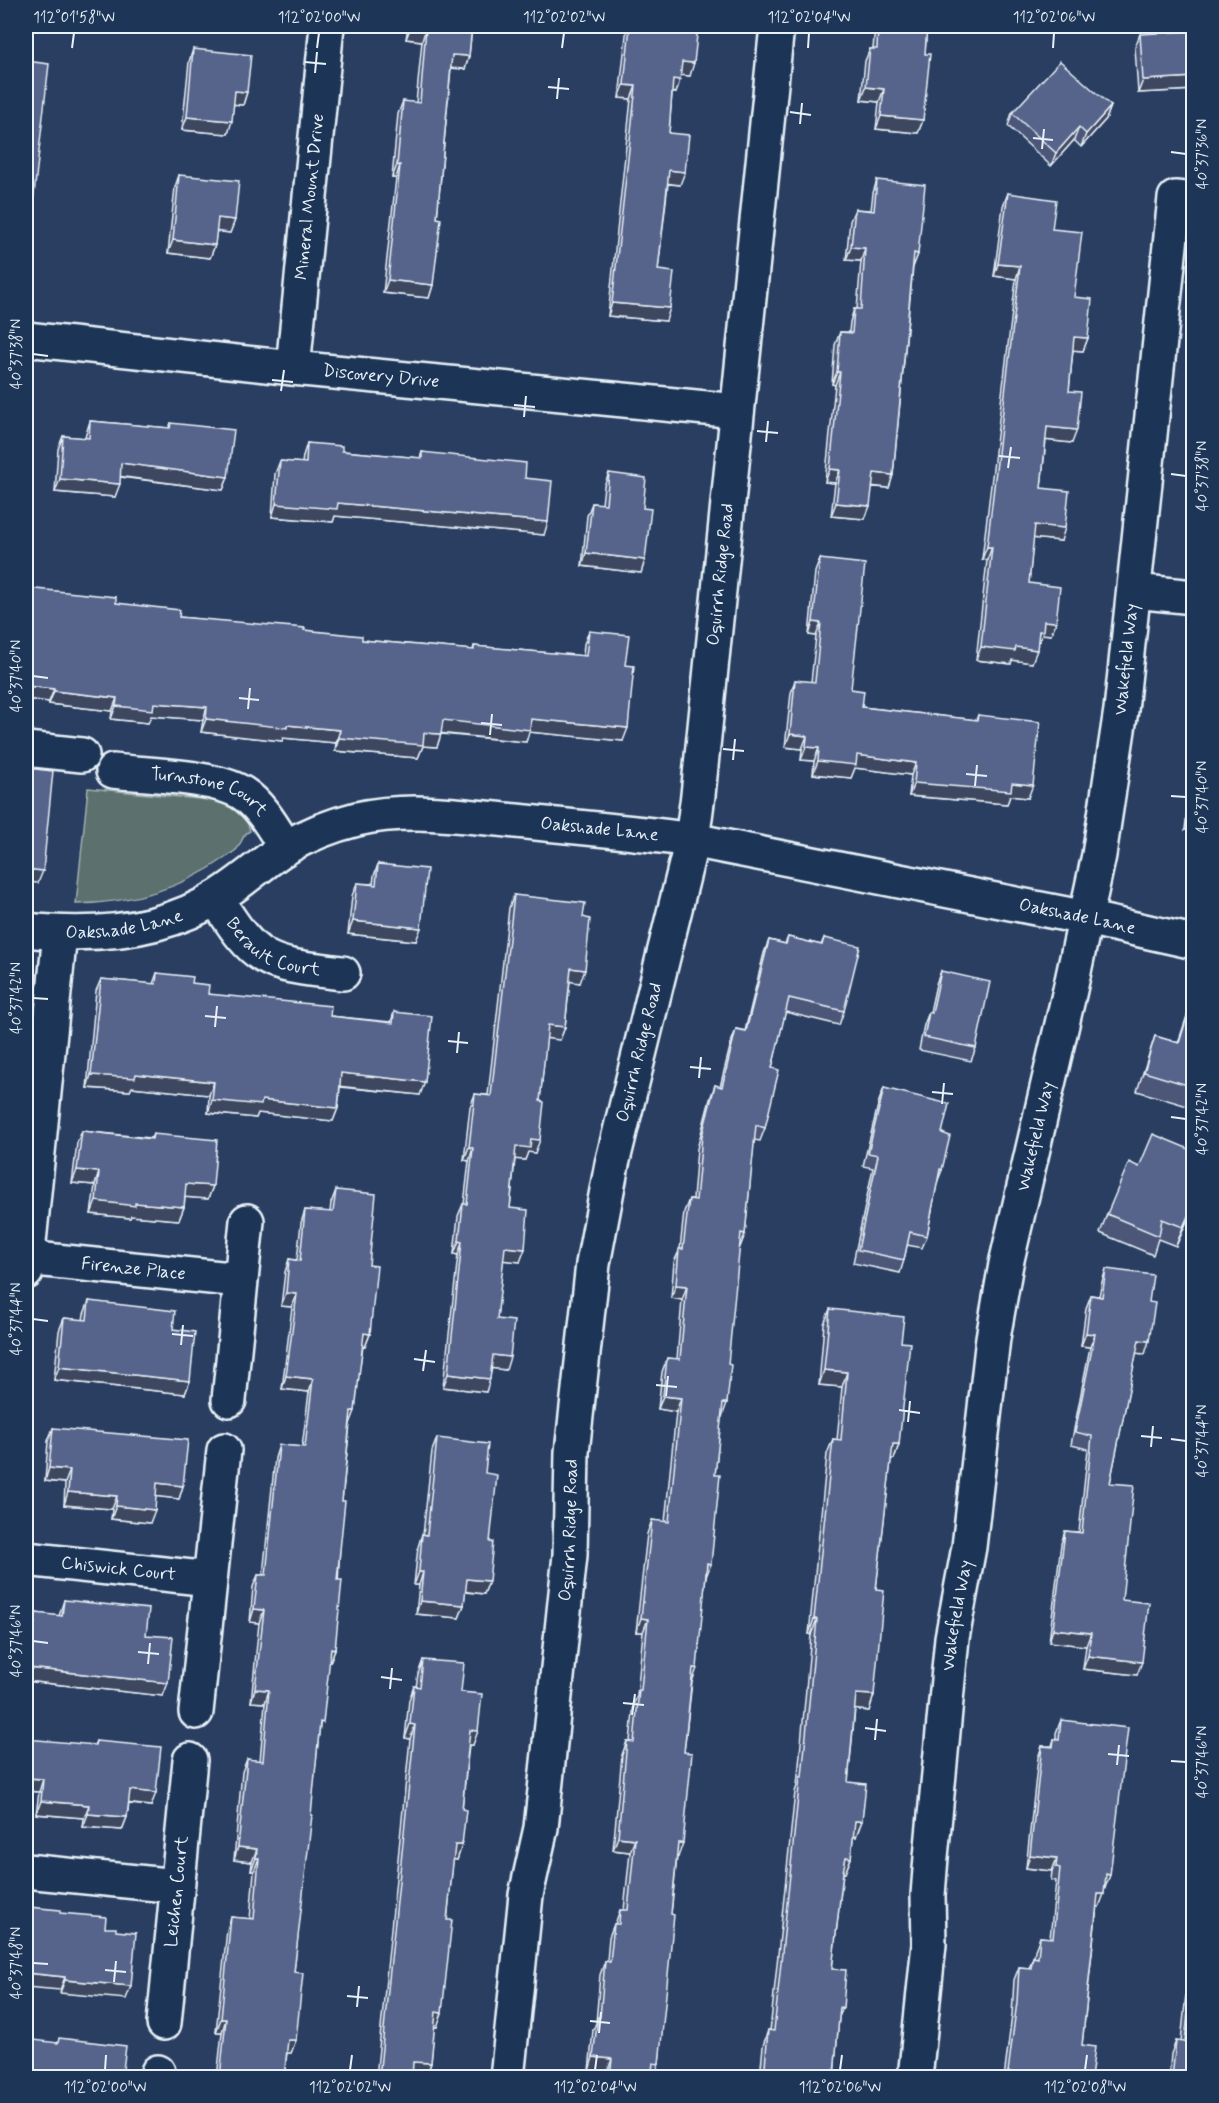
<svg xmlns="http://www.w3.org/2000/svg" width="1219" height="2103" font-family="Mynerve,sans-serif">
	<style>
		.green { fill: #5b716d; stroke: #a2b1b2; stroke-width: 1.5 }
		.lines { fill: none; stroke-linecap: round; stroke-linejoin: round }
		.minor-casing { stroke: #e8f1f8; stroke-width: 38 }
		.minor { stroke: #1d3557; stroke-width: 33 }
		.wall { fill: #4b5678; stroke: #e8f1f8; stroke-width: 1.5 }
		.shaded-wall { fill: #3d4661; stroke: #e8f1f8; stroke-width: 1.5 }
		.building { fill: #57648b; stroke: #e8f1f8; stroke-width: 1.5 }
		.ticks { fill: none; stroke: #e8f1f8; stroke-width: 2 }
		.labels { text-anchor: middle; dominant-baseline: central; stroke-width: 4.5; stroke-linejoin: round; paint-order: stroke }
		.street-label { font-size: 18px; fill: #e8f1f8; stroke: #1d3557 }
		.neatline { fill: none; stroke: #e8f1f8; stroke-width: 2 }
		.ticks-label { font-size: 15px; text-anchor: middle; fill: #e8f1f8 }
	</style>
	<rect width="100%" height="100%" fill="#293e61"/>
	<filter id="ink" filterUnits="userSpaceOnUse"><feTurbulence type="fractalNoise" baseFrequency=".0167" numOctaves="2"/><feDisplacementMap in="SourceGraphic" scale="12" xChannelSelector="R" yChannelSelector="G"/><feConvolveMatrix kernelMatrix="1 2 1 2 8 2 1 2 1" color-interpolation-filters="sRGB"/></filter>
	<g filter="url(#ink)">
		<path class="green" d="M88 788 209 800C228 804 245 810 250 831 242 834 242 843 237 849 234 852 229 855 225 858 181 889 130 903 76 904Z"/>
		<g class="lines">
			<defs>
				<g id="minor">
					<path id="s1" d="M26 339 293 368 737 411"/>
					<path id="s2" d="M293 368 327 26"/>
					<path d="M1134 591 1194 597"/>
					<path d="M26 749 82 755"/>
					<path id="s3" d="M113 771C146 775 216 776 242 793 261 805 274 829 286 848"/>
					<path id="s4" d="M216 898C258 966 267 964 343 973"/>
					<path id="s5" d="M26 930C91 937 162 933 219 896 242 882 262 863 285 848 307 835 333 825 357 819 409 807 463 816 516 821 575 827 634 832 692 840L1086 918 1194 942"/>
					<path id="s6" d="M26 1258 240 1280"/>
					<path d="M26 1272 60 933"/>
					<path d="M229 1400 247 1221"/>
					<path id="s7" d="M26 1559 210 1579"/>
					<path d="M196 1712 224 1450"/>
					<path d="M26 1871 177 1886"/>
					<path id="s8" d="M164 2023 190 1760"/>
					<path d="M158 2078V2072"/>
					<path id="s9" d="M507 2078 526 1895 541 1828 570 1555 572 1452 593 1264 612 1164 692 840 698 795 777 26"/>
					<path id="s10" d="M915 2078 929 1944 928 1895 931 1857 952 1638 969 1547 993 1338 1006 1264 1070 990 1099 855 1121 710 1175 198 1194 200"/>
				</g>
			</defs>
			<use href="#minor" class="minor-casing"/>
			<use href="#minor" class="minor"/>
		</g>
		<g class="wall">
			<path d="M408 26H472L469 56 465 69 451 68 437 218 433 285 429 298 383 293 396 178H392L398 114 403 101 416 103 422 41 406 39Z"/>
			<path d="M627 26H698L690 76 681 75 676 93H672L669 133 680 185 668 184 658 270 666 321 608 316 631 99 619 98Z"/>
			<path d="M875 26H927L925 54 923 120 918 133 876 129 879 102 861 100 865 61 870 49H873Z"/>
			<path d="M1194 31V90L1138 93 1135 47 1140 34Z"/>
			<path d="M193 49 247 92 243 105 234 104 228 134 182 130 189 62Z"/>
			<path d="M1111 106 1106 119 1081 147 1074 140 1051 166 1008 126 1012 113Z"/>
			<path d="M179 175 235 220 230 233 216 231 215 245 210 258 168 253 175 187Z"/>
			<path d="M877 180 918 254 913 267 893 475 889 488 872 487 865 519 831 516 835 483 825 482 835 385 832 384 835 345 840 332H849L850 322 854 309H857L861 261 846 260 850 221 855 209 871 210 873 193Z"/>
			<path d="M1008 193 1052 229 1088 338 1083 351 1073 350 1069 391 1072 443 1046 440 1041 488 1061 541 1033 538 1029 583 1056 622 1051 635 1042 634 1037 644 1032 663 1012 660 1011 664 976 660 987 560 982 559 1016 279 994 276 1003 206Z"/>
			<path d="M90 421 169 428 171 423 228 477 223 490 120 477 115 497 55 492 58 449 63 436 85 438 86 434Z"/>
			<path d="M307 443 342 451 420 458 422 452 525 478 544 535 335 516 333 522 272 517 275 474 280 461 302 463 303 456Z"/>
			<path d="M609 473 643 508 645 560 641 573 582 566 587 516 592 503 602 504 604 486Z"/>
			<path d="M820 559 851 689 862 707 976 720 978 715 1028 798 1010 796 1007 804 909 796 911 775 855 768 851 778 813 774 814 761 801 760 802 749 785 747 791 693 795 680 811 682 816 636 809 635 815 572Z"/>
			<path d="M26 588 116 603 179 617 304 630 362 640 473 650 474 646 583 656 584 644 589 631 625 665 623 741 529 732 526 742 441 734 437 747 423 746 418 758 335 751 336 743 283 738 282 741 201 732 203 720 151 716 148 723 111 719 112 711 49 704V702L26 699Z"/>
			<path d="M1194 778V831L1185 830 1189 790Z"/>
			<path d="M378 864 416 941 348 934 352 896 357 883 373 884 374 876Z"/>
			<path d="M514 895 583 917 580 983 570 981 565 1027 560 1040 546 1038 535 1153 528 1152 525 1160 515 1159 510 1208 520 1262 503 1260 497 1319 506 1370 492 1368 486 1392 443 1387 458 1255 454 1254 458 1216 463 1204H464L469 1161 464 1160 470 1107 475 1094 488 1095 509 908Z"/>
			<path d="M788 937 821 945 824 938 844 1011 839 1025 785 1012 772 1068 765 1128 760 1141 754 1140 745 1234 740 1247H739L722 1417H721L715 1475 706 1577 692 1682 684 1752 678 1857H677L671 1914 659 2064 654 2078H607V2073L589 2071 593 2030 596 2023 600 1975 605 1961H607L609 1937 614 1924H615L620 1910H624L630 1852 613 1850 622 1755 627 1741H630L634 1703 637 1696 643 1632H636L647 1534 652 1520 665 1522 676 1412 658 1409 662 1372 667 1358 677 1359 682 1300 671 1298 674 1262 680 1249 684 1212 689 1199H693L697 1149 710 1099 715 1085 720 1087 731 1043 736 1029 745 1031 764 953 769 940 785 944Z"/>
			<path d="M941 971 976 1048 971 1061 919 1050 924 1025 929 1012H930L936 984Z"/>
			<path d="M157 973 192 983 208 994 330 1016 391 1022 394 1012 420 1095 340 1087 338 1108 333 1121 258 1113 256 1118 208 1113 209 1095 132 1087 130 1091 87 1088 96 991 101 979 153 984Z"/>
			<path d="M1193 998H1194V1108L1137 1091 1155 1036 1178 1043Z"/>
			<path d="M884 1088 942 1133V1170L937 1183 927 1236 922 1248 907 1245 904 1260 900 1273 853 1263 873 1168 863 1166 879 1101Z"/>
			<path d="M82 1131 151 1138 153 1134 213 1186 208 1199 185 1197 184 1207 179 1220 131 1216 130 1218 91 1214 95 1185 72 1183 77 1143Z"/>
			<path d="M1194 1151V1205L1176 1246 1158 1239 1153 1255 1100 1233 1107 1214 1139 1167Z"/>
			<path d="M336 1190 369 1265 370 1334 365 1347H363L350 1424 342 1501 335 1649 330 1662 329 1661 319 1733 294 1972 296 2040 291 2053H287L284 2078H217L222 2032H216L227 1930 231 1917 250 1919 254 1871H251L252 1862 234 1860 242 1772 247 1759 260 1761 265 1703 251 1702 259 1623 250 1622 253 1587 258 1575H263L275 1458 279 1445 302 1447 309 1392 282 1389 292 1307 281 1306 285 1272 289 1259 297 1260 301 1223 305 1210 330 1212 331 1203Z"/>
			<path d="M1106 1269 1149 1302 1145 1354 1136 1353 1110 1483 1122 1600 1137 1675 1083 1669 1086 1646 1049 1642 1061 1544 1065 1531 1079 1532 1088 1449 1071 1445 1090 1347 1081 1346 1086 1308 1091 1295 1099 1296 1102 1282Z"/>
			<path d="M89 1301 173 1329 190 1381 185 1394 54 1380 59 1331 64 1318 83 1320 84 1314Z"/>
			<path d="M830 1309 901 1342 899 1444 894 1459H891L876 1589 874 1695 869 1711 855 1709 848 1782 856 1837 853 1836 851 1858 845 1873H843L832 1969 843 2008 839 2017 834 2075 833 2078H760L763 2046 768 2030 770 2031 795 1792 797 1786 811 1635 809 1634 827 1454 833 1439 837 1440 842 1387 819 1385 824 1324Z"/>
			<path d="M53 1428 183 1486 179 1499 156 1496 150 1523 111 1519 112 1509 64 1505 65 1483 45 1481 48 1441Z"/>
			<path d="M437 1438 485 1473 490 1542 489 1581 484 1594 465 1592 464 1605 459 1618 416 1614 419 1585H414L418 1547 422 1534 423 1535 432 1451Z"/>
			<path d="M64 1600 146 1635 163 1696 26 1681V1669L31 1626 36 1613 59 1616Z"/>
			<path d="M423 1660 461 1692 473 1745H469L462 1809V1845L457 1860 453 1859 437 2027H434L431 2063 426 2077 412 2076V2078H376L410 1739 405 1738 409 1700 414 1686 416 1687 418 1674Z"/>
			<path d="M1061 1720 1105 1888 1099 1907H1097L1082 2045 1091 2078H1004L1012 2015 1014 1980 1019 1967 1029 1968 1033 1957H1034L1035 1950 1040 1937 1050 1938 1056 1881 1051 1880 1052 1871 1026 1868 1038 1758 1042 1746H1052L1054 1739H1056V1733Z"/>
			<path d="M96 1741 151 1806 129 1804 127 1817 122 1830 83 1827 84 1818 36 1814 39 1792 26 1791 94 1745Z"/>
			<path d="M1194 1946V2078H1169L1171 2054 1176 2041 1181 2042 1190 1956Z"/>
		</g>
		<g class="shaded-wall">
			<path d="M411 26 426 28 422 41 406 39Z"/>
			<path d="M452 55 469 56 465 69 447 68Z"/>
			<path d="M682 62 694 63 690 76 677 75Z"/>
			<path d="M1194 77V90L1138 93 1143 80Z"/>
			<path d="M673 79 680 80 676 93 669 92Z"/>
			<path d="M624 85 636 86 631 99 619 98Z"/>
			<path d="M866 87 884 89 879 102 861 100Z"/>
			<path d="M235 91 247 92 243 105 230 104Z"/>
			<path d="M1111 106 1106 119 1081 147 1086 134Z"/>
			<path d="M881 116 923 120 918 133 876 129Z"/>
			<path d="M187 117 232 121 228 134 182 130Z"/>
			<path d="M1079 127 1074 140 1051 166 1056 153Z"/>
			<path d="M397 165H400L396 178H392Z"/>
			<path d="M669 170 685 172 680 185 665 183Z"/>
			<path d="M218 218 235 220 230 233 213 231Z"/>
			<path d="M26 237 29 238 26 248Z"/>
			<path d="M173 240 215 245 210 258 168 253Z"/>
			<path d="M851 247 865 248 861 261 846 260Z"/>
			<path d="M914 253 918 254 913 267 909 266Z"/>
			<path d="M998 264 1020 266 1016 279 994 276Z"/>
			<path d="M388 280 433 285 429 298 383 293Z"/>
			<path d="M612 303 670 308 666 321 608 316Z"/>
			<path d="M1074 337 1088 338 1083 351 1070 350Z"/>
			<path d="M837 372H840L835 385 832 384Z"/>
			<path d="M1047 427 1077 430 1072 443 1043 440Z"/>
			<path d="M121 463 228 477 223 490 117 476Z"/>
			<path d="M830 469 840 470 835 483 825 482Z"/>
			<path d="M874 473 893 475 889 488 869 486Z"/>
			<path d="M60 479 120 484 115 497 55 492Z"/>
			<path d="M338 503 548 522 544 535 335 516 333 522 272 517 276 504Z"/>
			<path d="M836 503 870 506 865 519 831 516Z"/>
			<path d="M1035 525 1065 528 1061 541 1030 538Z"/>
			<path d="M987 547H992L987 560 982 559Z"/>
			<path d="M586 553 645 560 641 573 582 566Z"/>
			<path d="M1044 621 1056 622 1051 635 1042 634 1038 644H1034Z"/>
			<path d="M813 622 821 623 816 636 809 635Z"/>
			<path d="M981 647H1016L1037 650 1032 663 1012 660 1011 664 976 660Z"/>
			<path d="M26 686 54 689 49 702 26 699Z"/>
			<path d="M54 691 117 698 112 711 49 704Z"/>
			<path d="M154 703 207 707 203 720 151 716 148 723 111 719 116 706Z"/>
			<path d="M206 719 287 725 340 730 336 743 283 738 282 741 201 732Z"/>
			<path d="M531 719 628 728 623 741 529 732 526 742 438 733 443 720Z"/>
			<path d="M424 733 441 734 437 747 423 746 418 758 335 751 339 738Z"/>
			<path d="M790 734 807 736 802 749 785 747Z"/>
			<path d="M806 747 819 748 814 761 801 760Z"/>
			<path d="M857 755 916 763 911 775 855 768 851 778 813 774 818 761Z"/>
			<path d="M914 783H1012L1033 785 1028 798 1010 796 1007 804 909 796Z"/>
			<path d="M1189 817 1194 818V831L1185 830Z"/>
			<path d="M26 869 43 871 38 883 26 882Z"/>
			<path d="M353 921 421 928 416 941 348 934Z"/>
			<path d="M571 968 585 970 580 983 566 981Z"/>
			<path d="M548 1025 565 1027 560 1040 543 1038Z"/>
			<path d="M341 1073 425 1082 420 1095 337 1086Z"/>
			<path d="M136 1074 214 1082 209 1095 132 1087 130 1091 87 1088 91 1075Z"/>
			<path d="M212 1100H262L338 1108 333 1121 258 1113 256 1118 208 1113Z"/>
			<path d="M531 1139 540 1140 535 1153 528 1152 525 1160 511 1159 516 1146Z"/>
			<path d="M469 1147 473 1148 469 1161 464 1160Z"/>
			<path d="M77 1170 99 1172 95 1185 72 1183Z"/>
			<path d="M186 1184 213 1186 208 1199 182 1197Z"/>
			<path d="M96 1201 135 1203 184 1207 179 1220 131 1216 130 1218 91 1214Z"/>
			<path d="M1194 1203V1205L1176 1246 1183 1227Z"/>
			<path d="M741 1233 745 1234 740 1247H736Z"/>
			<path d="M459 1241 462 1242 458 1255 454 1254Z"/>
			<path d="M505 1247 525 1249 520 1262 500 1260Z"/>
			<path d="M676 1285 687 1286 682 1300 671 1298Z"/>
			<path d="M286 1293 297 1294 292 1307 281 1306Z"/>
			<path d="M364 1333 370 1334 365 1347 360 1346Z"/>
			<path d="M1086 1333 1095 1334 1090 1347 1081 1346Z"/>
			<path d="M1139 1340 1149 1341 1145 1354 1134 1353Z"/>
			<path d="M493 1355 510 1357 506 1370 488 1368Z"/>
			<path d="M59 1367 190 1381 185 1394 54 1380Z"/>
			<path d="M824 1370 847 1372 842 1387 819 1385Z"/>
			<path d="M448 1374 490 1379 486 1392 443 1387Z"/>
			<path d="M286 1376 313 1379 309 1392 282 1389Z"/>
			<path d="M663 1396 681 1398 676 1412 658 1409Z"/>
			<path d="M723 1403H727L722 1417 718 1416Z"/>
			<path d="M351 1411H355L350 1424H346Z"/>
			<path d="M893 1444H899L894 1459H888Z"/>
			<path d="M49 1468 70 1470 65 1483 45 1481Z"/>
			<path d="M157 1483 183 1486 179 1499 152 1496Z"/>
			<path d="M68 1492 117 1496 112 1509 64 1505Z"/>
			<path d="M116 1506 155 1510 150 1523 111 1519Z"/>
			<path d="M707 1563 711 1564 706 1577Z"/>
			<path d="M419 1572H423L419 1585H414Z"/>
			<path d="M467 1579 489 1581 484 1594 462 1591Z"/>
			<path d="M420 1601 464 1605 459 1618 416 1614Z"/>
			<path d="M254 1609 264 1610 259 1623 250 1622Z"/>
			<path d="M641 1618 648 1619 643 1632H636Z"/>
			<path d="M814 1619H817L811 1635 809 1634Z"/>
			<path d="M1053 1629 1091 1633 1086 1646 1049 1642Z"/>
			<path d="M331 1648 335 1649 330 1662 326 1661Z"/>
			<path d="M1088 1656 1142 1662 1137 1675 1083 1669Z"/>
			<path d="M29 1668 168 1683 163 1696 26 1681V1677Z"/>
			<path d="M693 1668H697L692 1682 688 1681Z"/>
			<path d="M255 1689 269 1690 265 1703 251 1702Z"/>
			<path d="M856 1694 874 1695 869 1711 851 1709Z"/>
			<path d="M410 1724 415 1725 410 1739 405 1738Z"/>
			<path d="M470 1730 478 1731 473 1745H465Z"/>
			<path d="M26 1778 43 1779 39 1792 26 1791Z"/>
			<path d="M130 1790 156 1793 151 1806 125 1803Z"/>
			<path d="M41 1801 89 1805 84 1818 36 1814Z"/>
			<path d="M88 1814 127 1817 122 1830 83 1827Z"/>
			<path d="M855 1821H862L856 1837 849 1836Z"/>
			<path d="M618 1837 635 1839 630 1852 613 1850Z"/>
			<path d="M678 1843H683L678 1857 673 1856Z"/>
			<path d="M455 1845H462L457 1860 449 1859Z"/>
			<path d="M238 1847 257 1849 252 1862 234 1860Z"/>
			<path d="M1030 1855 1057 1858 1052 1871 1026 1868Z"/>
			<path d="M846 1857 851 1858 845 1873H840Z"/>
			<path d="M256 1858H259L254 1871H251Z"/>
			<path d="M1106 1874 1110 1875 1105 1888 1101 1887Z"/>
			<path d="M1098 1894H1104L1099 1907H1094Z"/>
			<path d="M26 1973 65 1977 60 1990 26 1987Z"/>
			<path d="M65 1980 131 1986 126 1999 60 1993Z"/>
			<path d="M436 2012 442 2013 437 2027 430 2026Z"/>
			<path d="M221 2019H226L222 2032H216Z"/>
			<path d="M288 2040H296L291 2053H283Z"/>
			<path d="M593 2057 612 2059 607 2073 589 2071Z"/>
			<path d="M413 2062 431 2063 426 2077 408 2076Z"/>
			<path d="M1008 2072 1022 2074 1021 2078H1006Z"/>
			<path d="M812 2073 834 2075 833 2078H811Z"/>
		</g>
		<g class="building">
			<path d="M411 26H472L469 56 452 55 437 218 441 219 433 285 388 280 400 165H397L403 101 420 103 426 28Z"/>
			<path d="M630 26H698L694 63 682 62 680 80 673 79 669 133 689 135 685 172 669 170 658 270 674 272 670 308 612 303 636 86 624 85Z"/>
			<path d="M878 26H927L925 54H930L923 120 881 116 884 89 866 87 870 49H877Z"/>
			<path d="M1194 31V77L1143 80 1140 34Z"/>
			<path d="M193 49 251 55 247 92 235 91 232 121 187 117Z"/>
			<path d="M26 61 49 64 29 238 26 237Z"/>
			<path d="M1060 61 1111 106 1086 134 1079 127 1056 153 1012 113Z"/>
			<path d="M179 175 239 181 235 220 218 218 215 245 173 240Z"/>
			<path d="M877 180 925 185 918 254 914 253 893 475 874 473 870 506 836 503 840 470 830 469 840 372H837L840 332 852 333 854 309H861L865 248 851 247 855 209 874 211Z"/>
			<path d="M1008 193 1056 200 1052 229 1082 232 1074 297 1092 299 1088 338 1074 337 1069 391 1081 392 1077 430 1047 427 1041 488 1069 491 1065 528 1035 525 1029 583 1060 587 1056 622 1044 621 1043 631H1039L1037 650 1016 647 1015 651 981 647 992 547H987L1020 266 998 264Z"/>
			<path d="M90 421 170 428 171 423 234 430 228 477 121 463 120 484 60 479 63 436 89 438Z"/>
			<path d="M307 443 342 446V451L422 458V452L526 463 525 478 552 481 548 522 338 503 337 509 276 504 280 461 306 463Z"/>
			<path d="M609 473 646 478 643 508 651 509 645 560 586 553 592 503 606 504Z"/>
			<path d="M820 559 865 564 851 689 864 691 862 707 977 720 978 715 1040 722 1033 785 1012 783 1011 791 914 783 916 763 857 755 856 765 818 761 819 748 806 747 807 736 790 734 795 680 815 682 821 623 813 622Z"/>
			<path d="M26 588 116 597V603L180 610 179 617 305 628 304 630 362 636V640L474 650V646L586 656 589 631 629 635 625 665 634 666 628 728 531 719 530 730 443 720 441 734 424 733 423 745 339 738 340 730 287 725V728L206 719 207 707 154 703 153 710 116 706 117 698 54 691V689L26 686Z"/>
			<path d="M26 768 53 771 43 871 26 869Z"/>
			<path d="M1194 778V818L1189 817Z"/>
			<path d="M378 864 427 869 421 928 353 921 357 883 376 885Z"/>
			<path d="M514 895 585 903 583 917 590 919 585 970 571 968 565 1027 548 1025 540 1101 544 1102 540 1140 531 1139 530 1148 516 1146 510 1208 528 1210 525 1249 505 1247 497 1319 514 1321 510 1357 493 1355 490 1379 448 1374 462 1242 459 1241 463 1204H467L473 1148 469 1147 475 1094 491 1096Z"/>
			<path d="M788 937 822 945 824 938 860 946 844 1011 789 998 772 1068 779 1070 765 1128 756 1125 745 1234 741 1233 728 1364 731 1365 727 1403H723L715 1475H720L711 1564 707 1563 697 1668H693L684 1752 692 1753 683 1843H678L671 1914 674 1915 659 2064 653 2063 651 2078H610L612 2059 593 2057 598 2017H600L605 1961 610 1962 614 1924H619L620 1910H628L635 1839 618 1837 627 1741 634 1742 639 1690H641L648 1619 641 1618 652 1520 669 1522 681 1398 663 1396 667 1358 680 1359 687 1286 676 1285 679 1249H683L689 1199 696 1200 702 1136 715 1085 722 1087 736 1029 746 1031 769 940 786 944Z"/>
			<path d="M941 971 990 982 976 1048 924 1037 929 1012 932 1013Z"/>
			<path d="M157 973 193 977 192 983 209 985 208 994 331 1006 330 1016 393 1023 394 1012 432 1016 425 1082 341 1073 338 1108 262 1100 261 1105 212 1100 214 1082 136 1074 135 1078 91 1075 101 979 156 984Z"/>
			<path d="M1193 998H1194V1087L1144 1072 1155 1036 1179 1043Z"/>
			<path d="M884 1088 949 1104 942 1133 950 1136 942 1170 940 1169 927 1236 910 1232 904 1260 858 1250 878 1155 868 1153Z"/>
			<path d="M82 1131 152 1139 153 1134 217 1140 213 1186 186 1184 184 1207 135 1203V1206L96 1201 99 1172 77 1170Z"/>
			<path d="M1153 1134 1194 1151V1203L1183 1227 1162 1219 1159 1236 1107 1214 1129 1162 1139 1167Z"/>
			<path d="M336 1190 376 1194 369 1265 377 1266 370 1334 364 1333 355 1411H351L342 1501H345L337 1580H342L335 1649 331 1648 323 1723 320 1722 311 1815H312L294 1972 303 1973 296 2040H288L284 2078H220L226 2019H221L231 1917 254 1919 259 1858H256L257 1849 238 1847 247 1759 263 1761 269 1690 255 1689 264 1610 254 1609 258 1575H266L279 1445 305 1447 313 1379 286 1376 297 1294 286 1293 289 1259 300 1261 305 1210 333 1212Z"/>
			<path d="M1106 1269 1153 1275 1149 1302 1155 1303 1149 1341 1139 1340 1110 1483 1134 1485 1122 1600 1149 1603 1142 1662 1088 1656 1091 1633 1053 1629 1065 1531 1082 1533 1092 1436 1075 1432 1095 1334 1086 1333 1091 1295 1102 1297Z"/>
			<path d="M89 1301 175 1311 173 1329 195 1332 190 1381 59 1367 64 1318 87 1320Z"/>
			<path d="M830 1309 904 1317 901 1342 910 1343 899 1444H893L876 1589 884 1590 874 1695 856 1694 848 1782 866 1784 862 1821H855L851 1858 846 1857 843 1872 832 1969 846 1970 843 2008 840 2007 834 2075 812 2073V2078H764L768 2030 774 2031 800 1777H802L817 1619H814L833 1439 841 1440 847 1372 824 1370Z"/>
			<path d="M53 1428 188 1440 183 1486 157 1483 155 1510 116 1506 117 1496 68 1492 70 1470 49 1468Z"/>
			<path d="M437 1438 488 1444 485 1473 497 1475 490 1542H493L489 1581 467 1579 464 1605 420 1601 423 1572H419L422 1534 427 1535Z"/>
			<path d="M64 1600 149 1609 146 1635 173 1637 168 1683 29 1668 36 1613 62 1616Z"/>
			<path d="M423 1660 464 1663 461 1692 482 1694 478 1731 470 1730 462 1809 466 1810 462 1845H455L447 1920H452L442 2013 436 2012 431 2063 413 2062 412 2078H379L415 1725 410 1724 414 1686 420 1687Z"/>
			<path d="M1061 1720 1128 1728 1110 1875 1106 1874 1104 1894H1098L1082 2045 1095 2047 1091 2078H1022V2074L1008 2072 1017 2002 1019 1967 1031 1968 1033 1957 1038 1958 1040 1937 1053 1938 1060 1868 1056 1867 1057 1858 1030 1855 1042 1746 1053 1747 1054 1739 1059 1740Z"/>
			<path d="M26 1739 95 1745 96 1741 161 1747 156 1793 130 1790 127 1817 88 1814 89 1805 41 1801 43 1779 26 1778Z"/>
			<path d="M26 1901H30L29 1907 60 1910V1913L106 1917 105 1928H116V1931L136 1933 131 1986 65 1980V1977L26 1973Z"/>
			<path d="M1194 1954V2078H1172L1176 2041 1185 2042Z"/>
			<path d="M59 2038 126 2046 122 2078H26V2039L58 2043Z"/>
		</g>
	</g>
	<path class="ticks" d="M72 48 74 33M317 48 319 33M562 48 564 33M808 48 809 33M1053 48 1054 33M305 62 326 64M315 73 317 52M548 87 569 89M557 99 559 78M790 112 811 115M800 124 802 103M1033 138 1053 140M1042 149 1044 129M1171 152 1186 154M33 354 48 356M272 380 293 382M281 391 284 370M514 405 535 407M524 417 526 396M757 431 778 433M766 442 768 421M999 456 1020 458M1008 468 1011 447M1171 474 1186 476M33 676 48 678M239 698 259 700M248 709 250 688M481 723 502 725M490 735 492 714M723 749 744 751M733 760 735 739M966 774 987 776M975 786 977 765M1171 796 1186 797M33 998 48 999M205 1016 226 1018M215 1027 217 1006M448 1041 468 1043M457 1053 459 1032M690 1067 711 1069M699 1078 701 1057M932 1092 953 1094M942 1104 944 1083M1171 1117 1186 1119M33 1319 48 1321M172 1334 193 1336M181 1345 183 1325M414 1359 435 1362M423 1371 426 1350M656 1385 677 1387M666 1396 668 1376M899 1410 920 1413M908 1422 910 1401M1141 1436 1162 1438M1171 1439 1186 1441M1151 1447 1153 1426M33 1641 48 1643M138 1652 159 1654M148 1664 150 1643M381 1677 402 1680M390 1689 392 1668M623 1703 644 1705M632 1715 635 1694M865 1728 886 1731M875 1740 877 1719M1108 1754 1129 1756M1171 1761 1186 1762M1117 1765 1119 1745M33 1963 48 1964M105 1970 126 1972M114 1982 116 1961M347 1996 368 1998M357 2007 359 1986M590 2021 610 2023M599 2033 601 2012M105 2070 106 2055M350 2070 352 2055M595 2070 597 2055M840 2070 842 2055M1085 2070 1087 2055"/>
	<g class="labels">
		<g class="street-label">
			<text stroke="none"><textPath href="#s2" startOffset="172">Mineral Mount Drive</textPath></text>
			<text stroke="none"><textPath href="#s1" startOffset="357">Discovery Drive</textPath></text>
			<text stroke="none"><textPath href="#s9" startOffset="1522">Oquirrh Ridge Road</textPath></text>
			<text stroke="none"><textPath href="#s10" startOffset="1437">Wakefield Way</textPath></text>
			<text stroke="none"><textPath href="#s3" startOffset="100">Turnstone Court</textPath></text>
			<text stroke="none"><textPath href="#s5" startOffset="603">Oakshade Lane</textPath></text>
			<text stroke="none"><textPath href="#s5" startOffset="1089">Oakshade Lane</textPath></text>
			<text stroke="none"><textPath href="#s5" startOffset="99">Oakshade Lane</textPath></text>
			<text stroke="none"><textPath href="#s4" startOffset="80">Berault Court</textPath></text>
			<text stroke="none"><textPath href="#s9" startOffset="1036">Oquirrh Ridge Road</textPath></text>
			<text stroke="none"><textPath href="#s10" startOffset="951">Wakefield Way</textPath></text>
			<text stroke="none"><textPath href="#s6" startOffset="108">Firenze Place</textPath></text>
			<text stroke="none"><textPath href="#s9" startOffset="552">Oquirrh Ridge Road</textPath></text>
			<text stroke="none"><textPath href="#s7" startOffset="93">Chiswick Court</textPath></text>
			<text stroke="none"><textPath href="#s10" startOffset="465">Wakefield Way</textPath></text>
			<text stroke="none"><textPath href="#s8" startOffset="132">Leichen Court</textPath></text>
		</g>
	</g>
	<rect width="1219" height="2103" fill="none" stroke="#1d3557" stroke-width="66"/>
	<rect x="33" y="33" width="1153" height="2037" class="neatline"/>
	<g class="ticks-label">
		<text x="74" y="22">112°01'58"W</text>
		<text x="319" y="22">112°02'00"W</text>
		<text x="564" y="22">112°02'02"W</text>
		<text x="809" y="22">112°02'04"W</text>
		<text x="1054" y="22">112°02'06"W</text>
		<text transform="translate(1202 154) rotate(-90)" y="5">40°37'36"N</text>
		<text transform="translate(16 354) rotate(-90)" y="5">40°37'38"N</text>
		<text transform="translate(1202 476) rotate(-90)" y="5">40°37'38"N</text>
		<text transform="translate(16 676) rotate(-90)" y="5">40°37'40"N</text>
		<text transform="translate(1202 797) rotate(-90)" y="5">40°37'40"N</text>
		<text transform="translate(16 998) rotate(-90)" y="5">40°37'42"N</text>
		<text transform="translate(1202 1119) rotate(-90)" y="5">40°37'42"N</text>
		<text transform="translate(16 1319) rotate(-90)" y="5">40°37'44"N</text>
		<text transform="translate(1202 1441) rotate(-90)" y="5">40°37'44"N</text>
		<text transform="translate(16 1641) rotate(-90)" y="5">40°37'46"N</text>
		<text transform="translate(1202 1762) rotate(-90)" y="5">40°37'46"N</text>
		<text transform="translate(16 1963) rotate(-90)" y="5">40°37'48"N</text>
		<text x="105" y="2092">112°02'00"W</text>
		<text x="350" y="2092">112°02'02"W</text>
		<text x="595" y="2092">112°02'04"W</text>
		<text x="840" y="2092">112°02'06"W</text>
		<text x="1085" y="2092">112°02'08"W</text>
	</g>
</svg>
